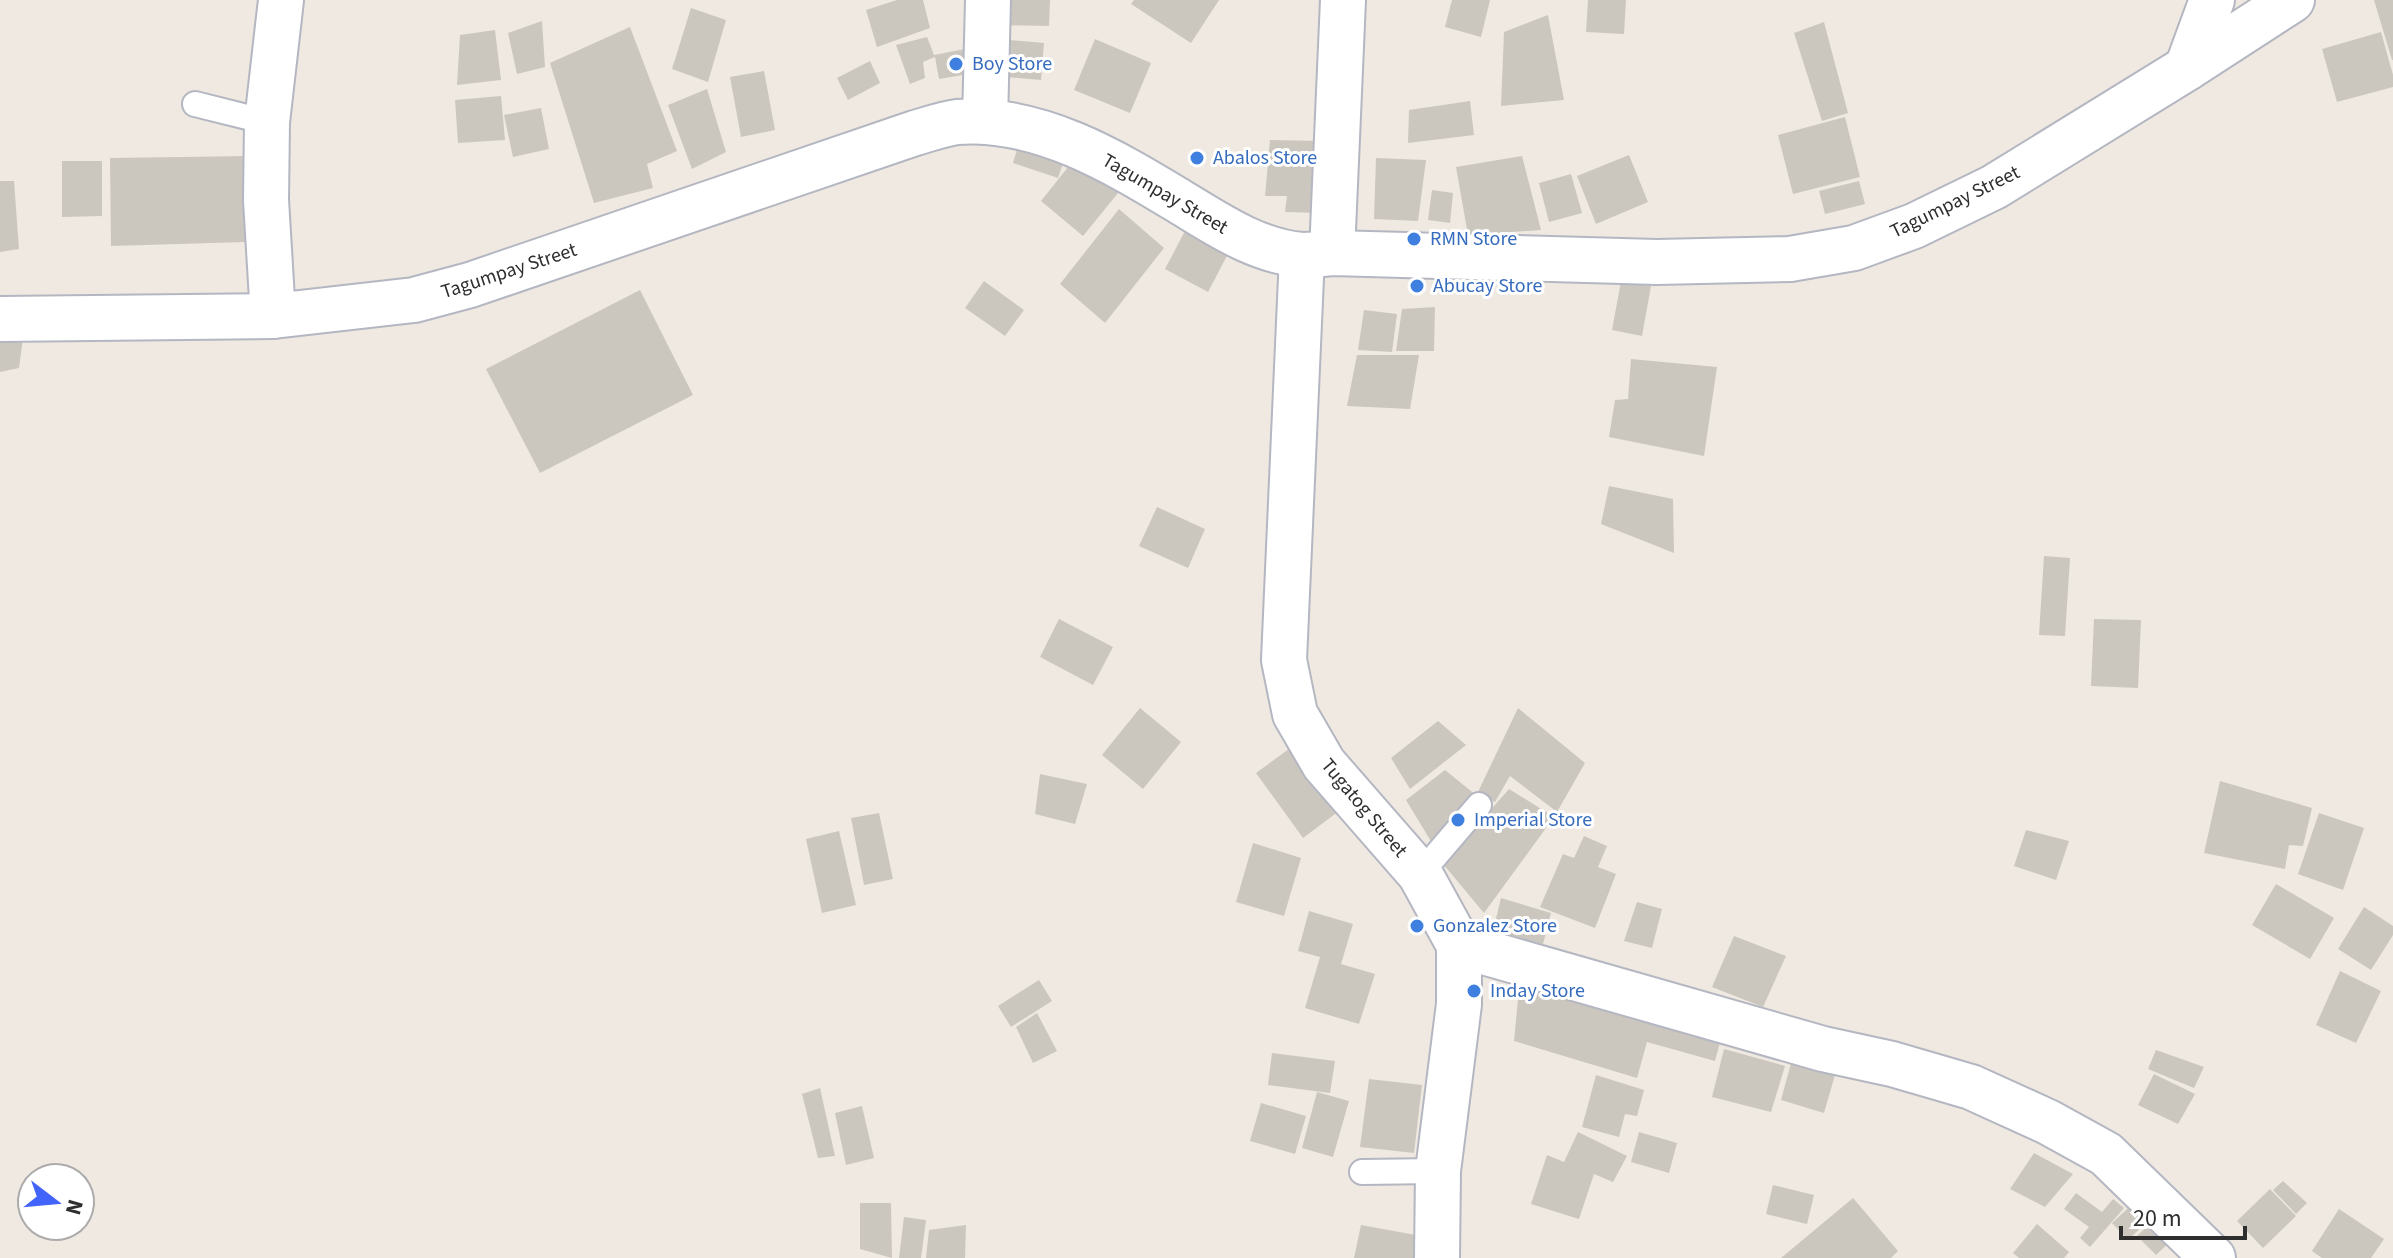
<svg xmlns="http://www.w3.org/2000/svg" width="2393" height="1258" font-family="'Source Sans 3',sans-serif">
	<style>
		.building { fill: #cbc7bf }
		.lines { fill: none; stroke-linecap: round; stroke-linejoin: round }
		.service-casing { stroke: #b4b7c1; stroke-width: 28 }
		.minor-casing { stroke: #b4b7c1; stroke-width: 48 }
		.service { stroke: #fff; stroke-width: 24 }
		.minor { stroke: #fff; stroke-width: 44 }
		.shop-dot { fill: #3f7fe0; stroke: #fff; stroke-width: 3 }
		.labels { text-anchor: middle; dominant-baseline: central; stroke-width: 6; stroke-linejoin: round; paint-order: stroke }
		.shop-label { font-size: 20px; fill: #366cbe; stroke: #fff; text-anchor: start }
		.street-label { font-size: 20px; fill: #2e2e2e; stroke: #fff }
	</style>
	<rect width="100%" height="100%" fill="#efe9e1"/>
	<g class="building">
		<path d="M897 0H923L930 28 877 47 866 10Z"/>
		<path d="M999 0H1050L1049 26 999 25Z"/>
		<path d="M1134 0H1219L1191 43 1131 4Z"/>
		<path d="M1452 0H1490L1481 37 1445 27Z"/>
		<path d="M1588 0H1626L1624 34 1586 32Z"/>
		<path d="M2374 0H2393V60H2392Z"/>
		<path d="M691 8 726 20 708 82 672 69Z"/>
		<path d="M1548 15 1564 100 1501 106 1504 32Z"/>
		<path d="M542 21 545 67 517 74 508 33Z"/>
		<path d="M1824 22 1848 113 1822 121 1794 33Z"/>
		<path d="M630 27 677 151 647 164 653 188 594 203 550 63Z"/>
		<path d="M495 30 501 80 457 85 460 35Z"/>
		<path d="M2381 32 2393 75V87L2337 102 2322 49Z"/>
		<path d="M927 37 934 55 975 47 980 72 939 79 935 57 923 62 925 78 910 84 896 45Z"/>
		<path d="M1095 39 1151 63 1130 113 1074 90Z"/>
		<path d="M1009 40 1044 43 1041 80 1006 77Z"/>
		<path d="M870 61 880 83 848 100 837 78Z"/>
		<path d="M764 71 775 130 741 137 730 77Z"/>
		<path d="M707 89 726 152 692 169 668 105Z"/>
		<path d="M501 96 505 140 458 143 455 100Z"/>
		<path d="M1470 101 1474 135 1408 143 1409 110Z"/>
		<path d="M541 108 549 149 513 157 504 115Z"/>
		<path d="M1845 117 1860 177 1793 194 1778 135Z"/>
		<path d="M1270 140 1322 141 1323 213 1285 212 1287 196H1265Z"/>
		<path d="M1019 143 1065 157 1058 178 1013 163Z"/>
		<path d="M1629 155 1648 202 1596 224 1577 176Z"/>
		<path d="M251 156 246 242 111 246 110 158Z"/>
		<path d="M1522 156 1541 230 1468 235 1456 167Z"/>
		<path d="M1076 157 1118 193 1083 236 1041 201Z"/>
		<path d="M1376 158 1426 160 1418 221 1374 219Z"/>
		<path d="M62 161H102V216L62 217Z"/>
		<path d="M1571 174 1582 213 1549 222 1539 183Z"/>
		<path d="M0 181H14L19 249 0 252Z"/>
		<path d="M1859 181 1865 204 1825 214 1819 191Z"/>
		<path d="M1432 190 1453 193 1450 223 1428 220Z"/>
		<path d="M1119 209 1164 248 1105 323 1060 284Z"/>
		<path d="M1186 229 1229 252 1208 292 1165 269Z"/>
		<path d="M984 281 1024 310 1005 336 965 308Z"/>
		<path d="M1621 281 1651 286 1642 336 1612 330Z"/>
		<path d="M640 290 693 395 540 473 486 369Z"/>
		<path d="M1435 307 1434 351H1396L1402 309Z"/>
		<path d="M1364 310 1397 314 1392 352 1358 350Z"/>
		<path d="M0 333 23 338 19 368 0 372Z"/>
		<path d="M1357 355H1419L1410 409 1347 406Z"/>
		<path d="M1631 359 1717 367 1704 456 1609 437 1615 400 1628 399Z"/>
		<path d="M1609 486 1673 499 1674 553 1601 524Z"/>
		<path d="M1157 507 1205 529 1188 568 1139 546Z"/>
		<path d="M2044 556 2070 558 2065 636 2039 635Z"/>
		<path d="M1059 619 1113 647 1093 685 1040 657Z"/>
		<path d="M2094 619 2141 620 2138 688 2091 686Z"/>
		<path d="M1140 708 1181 742 1143 789 1102 755Z"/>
		<path d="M1518 708 1585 763 1557 812 1510 776 1495 802 1477 794Z"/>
		<path d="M1438 721 1466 745 1410 789 1391 758Z"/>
		<path d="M1300 741 1347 805 1303 838 1256 773Z"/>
		<path d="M1445 770 1477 796 1432 843 1406 800Z"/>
		<path d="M1040 774 1087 784 1075 824 1035 814Z"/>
		<path d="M2220 781 2312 808 2303 846 2289 845 2285 869 2204 853Z"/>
		<path d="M1509 789 1554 817 1484 913 1443 864Z"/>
		<path d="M879 813 893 879 864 885 851 818Z"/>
		<path d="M2319 813 2364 828 2343 890 2298 874Z"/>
		<path d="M2026 830 2069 841 2056 880 2014 866Z"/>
		<path d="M839 831 856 905 822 913 806 839Z"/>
		<path d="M1584 836 1607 846 1598 867 1616 874 1595 928 1540 907 1563 854 1574 858Z"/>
		<path d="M1253 843 1301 858 1284 916 1236 902Z"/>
		<path d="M2276 884 2334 918 2310 959 2252 925Z"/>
		<path d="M1501 898 1551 913 1543 944 1493 931Z"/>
		<path d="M1637 902 1662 909 1652 948 1624 941Z"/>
		<path d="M2364 907 2393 926V935L2371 970 2338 949Z"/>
		<path d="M1309 911 1353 924 1341 964 1375 974 1359 1024 1305 1008 1320 957 1298 951Z"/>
		<path d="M1734 936 1786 956 1763 1007 1712 987Z"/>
		<path d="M1521 968 1725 1023 1715 1061 1647 1042 1637 1078 1514 1041Z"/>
		<path d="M2340 971 2381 991 2356 1043 2316 1025Z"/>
		<path d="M1039 980 1052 1001 1011 1027 998 1006Z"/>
		<path d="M1037 1013 1057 1051 1033 1063 1016 1027Z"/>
		<path d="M1724 1049 1785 1066 1771 1112 1712 1097Z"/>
		<path d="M2156 1050 2204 1067 2194 1088 2148 1069Z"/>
		<path d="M1272 1053 1335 1061 1330 1093 1268 1085Z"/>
		<path d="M1793 1056 1837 1068 1824 1113 1781 1100Z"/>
		<path d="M2154 1074 2195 1094 2178 1124 2138 1105Z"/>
		<path d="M1596 1075 1644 1090 1637 1116 1625 1114 1619 1137 1582 1127Z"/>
		<path d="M1369 1079 1422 1085 1414 1153 1360 1147Z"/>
		<path d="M820 1088 835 1156 818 1158 802 1094Z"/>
		<path d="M1317 1092 1349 1101 1333 1157 1302 1148Z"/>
		<path d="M1261 1103 1306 1116 1295 1154 1250 1141Z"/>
		<path d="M862 1106 874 1158 846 1165 835 1113Z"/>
		<path d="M1578 1132 1627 1156 1613 1182 1594 1174 1579 1219 1531 1204 1547 1155 1564 1162Z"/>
		<path d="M1639 1132 1677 1143 1669 1173 1631 1162Z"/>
		<path d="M2034 1153 2073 1174 2045 1207 2010 1189Z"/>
		<path d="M2283 1181 2307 1203 2296 1214 2273 1190Z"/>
		<path d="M1773 1185 1814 1195 1807 1224 1766 1214Z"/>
		<path d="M2270 1189 2296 1216 2263 1248 2237 1221Z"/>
		<path d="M2076 1193 2102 1212 2113 1199 2124 1208 2090 1247 2080 1238 2089 1227 2064 1209Z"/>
		<path d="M2140 1197 2155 1214 2128 1240 2112 1223Z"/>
		<path d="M1853 1198 1898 1251 1891 1258H1781Z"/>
		<path d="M860 1203H891L892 1258 860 1249Z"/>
		<path d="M2339 1209 2384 1239 2371 1258H2322L2312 1251Z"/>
		<path d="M2158 1216 2176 1236 2156 1255 2137 1236Z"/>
		<path d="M904 1217 926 1220 921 1258H899Z"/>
		<path d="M2037 1224 2069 1252 2064 1258H2019L2013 1253Z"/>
		<path d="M966 1225 965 1258H926L929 1230Z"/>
		<path d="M1361 1225 1427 1237 1423 1258H1354Z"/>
	</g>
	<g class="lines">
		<defs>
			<g id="service">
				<path d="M195 104 267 122"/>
				<path d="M1420 874 1479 805"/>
				<path d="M1362 1172 1438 1171"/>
			</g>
			<g id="minor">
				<path d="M2187 68 2212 0"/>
				<path d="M985 122 988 0"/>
				<path d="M1332 253 1343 0"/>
				<path d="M1302 255 1284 660 1295 714 1324 764 1420 874 1459 945V1004L1438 1171 1437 1258"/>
				<path d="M273 316 266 200 267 122 281 0"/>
				<path d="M0 319 273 316 414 300 470 285 915 133C929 129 943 124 957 122 1038 116 1113 161 1179 201 1217 224 1256 251 1302 255 1312 255 1322 254 1332 253L1657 262 1790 259 1854 248 1914 226 1994 187 2187 68 2292 0"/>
				<path d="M1459 945 1823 1049 1892 1064 1971 1087 2048 1122 2106 1154 2213 1258"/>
			</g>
		</defs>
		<use href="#service" class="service-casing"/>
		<use href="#minor" class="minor-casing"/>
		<use href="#service" class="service"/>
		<use href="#minor" class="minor"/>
	</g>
	<g class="shop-dot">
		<circle cx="956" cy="64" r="8"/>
		<circle cx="1197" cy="158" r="8"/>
		<circle cx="1414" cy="239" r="8"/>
		<circle cx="1417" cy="286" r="8"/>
		<circle cx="1458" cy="820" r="8"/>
		<circle cx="1417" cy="926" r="8"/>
		<circle cx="1474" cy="991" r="8"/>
	</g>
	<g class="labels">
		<g class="shop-label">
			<text x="972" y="64">Boy Store</text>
			<text x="1213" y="158">Abalos Store</text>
			<text x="1430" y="239">RMN Store</text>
			<text x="1433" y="286">Abucay Store</text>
			<text x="1474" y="820">Imperial Store</text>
			<text x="1433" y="926">Gonzalez Store</text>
			<text x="1490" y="991">Inday Store</text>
		</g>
		<g class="street-label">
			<text transform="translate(1165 194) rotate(30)">Tagumpay Street</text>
			<text transform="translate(1955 202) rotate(-26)">Tagumpay Street</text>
			<text transform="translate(509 271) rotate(-18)">Tagumpay Street</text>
			<text transform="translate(1364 808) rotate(50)">Tugatog Street</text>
		</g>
	</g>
	<g transform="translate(56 1202) rotate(106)"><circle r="38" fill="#ffffff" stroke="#ababab" stroke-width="2"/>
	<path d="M0-6L14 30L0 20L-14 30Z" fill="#4264fb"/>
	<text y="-12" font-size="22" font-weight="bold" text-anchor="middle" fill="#2e2e2e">N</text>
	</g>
	<path d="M2121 1226v12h124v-12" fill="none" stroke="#2e2e2e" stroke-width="4"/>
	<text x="2133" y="1226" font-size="24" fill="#2e2e2e" stroke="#ffffff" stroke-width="6" paint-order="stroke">20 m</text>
</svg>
